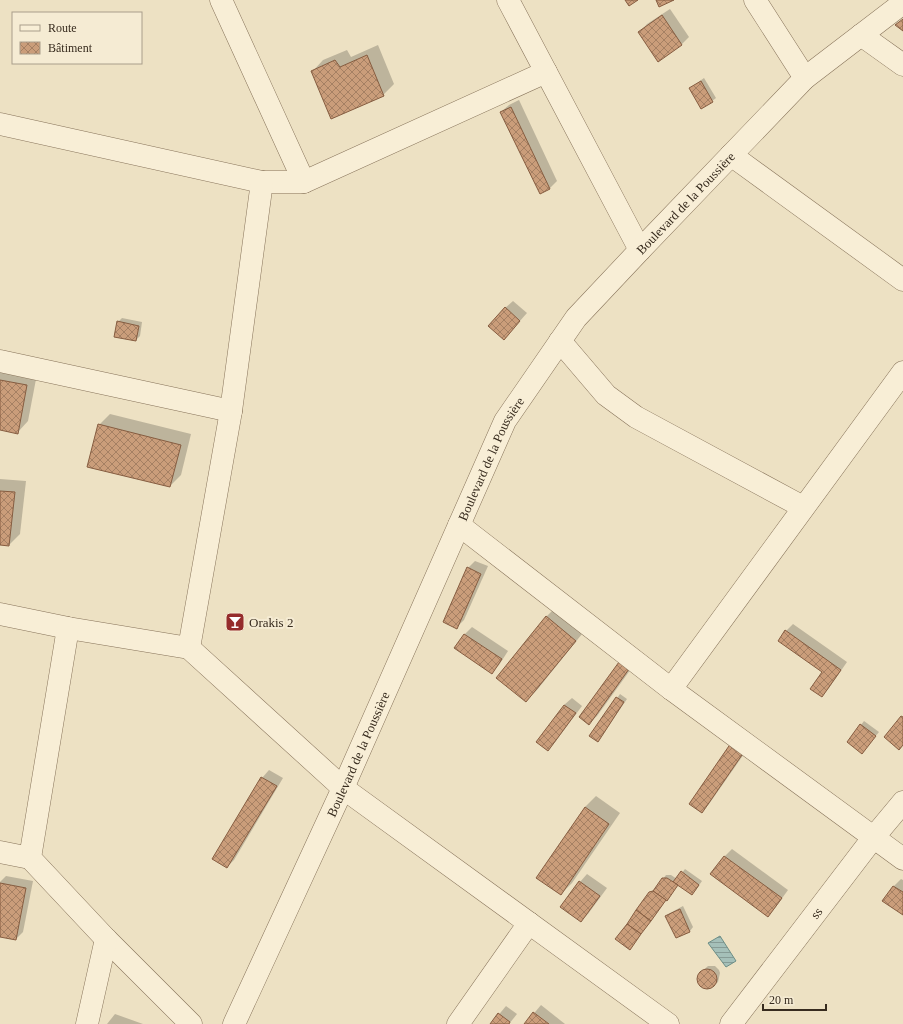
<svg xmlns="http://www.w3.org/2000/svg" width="903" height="1024" font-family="Georgia,serif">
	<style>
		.water { fill: url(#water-rules); stroke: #6c8e86 }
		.shadow { fill: #0003 }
		.building { fill: url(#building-cross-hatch); stroke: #865d41 }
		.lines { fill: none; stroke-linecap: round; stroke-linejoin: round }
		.minor-casing { stroke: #87735a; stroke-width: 23 }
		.minor { stroke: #f8eed6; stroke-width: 22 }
		.labels { text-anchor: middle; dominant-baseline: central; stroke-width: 4; stroke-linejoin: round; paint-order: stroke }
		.street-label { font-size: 13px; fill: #372b1e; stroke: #f5ebd3 }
		.poi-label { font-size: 13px; fill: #372b1e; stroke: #f5ebd3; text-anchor: start }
	</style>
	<defs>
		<pattern id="water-rules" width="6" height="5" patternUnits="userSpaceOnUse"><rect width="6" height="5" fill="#a5c0b9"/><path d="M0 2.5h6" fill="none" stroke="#879c96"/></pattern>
		<pattern id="building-cross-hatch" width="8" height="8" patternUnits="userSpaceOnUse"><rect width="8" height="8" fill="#ca9d7a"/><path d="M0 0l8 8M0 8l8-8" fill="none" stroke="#a58063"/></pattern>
	</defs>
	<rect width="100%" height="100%" fill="#ede1c3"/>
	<path class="water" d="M720 936 736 961 726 967 708 943Z"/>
	<g class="shadow">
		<path d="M670 9 689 37 681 45 640 32 647 24Z"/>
		<path d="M378 45 394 84 383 95 312 72 323 60 347 50 351 57Z"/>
		<path d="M704 78 716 98 712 101 690 88Z"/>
		<path d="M519 100 557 181 550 188 540 193 501 112 509 105Z"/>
		<path d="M513 301 527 313 511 331 505 308Z"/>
		<path d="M122 318 142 322 140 336 136 340 118 322Z"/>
		<path d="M0 367 37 374 28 421 17 433 0 429Z"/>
		<path d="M110 414 191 434 181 475 170 486 99 425Z"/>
		<path d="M0 479 26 481 20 534 9 545 0 544Z"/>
		<path d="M475 561 488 566 464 620 457 627 468 568Z"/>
		<path d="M557 606 586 629 537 690 526 701 546 617Z"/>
		<path d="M793 624 847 662 829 688 822 696 823 672 786 631Z"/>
		<path d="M472 627 508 651 499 665 492 672 456 648 465 634Z"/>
		<path d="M636 662 597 716 589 723 580 717Z"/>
		<path d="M620 694 627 699 601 737 591 736Z"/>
		<path d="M572 698 582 706 555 742 548 750 564 705Z"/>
		<path d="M864 721 879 732 865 749 848 742Z"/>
		<path d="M751 744 709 804 702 811 690 804Z"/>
		<path d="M269 770 283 778 234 860 227 867 213 859 262 778Z"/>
		<path d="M596 796 620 813 572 883 561 894 585 807Z"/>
		<path d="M732 849 788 890 775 908 768 916 712 874 725 856Z"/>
		<path d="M685 869 702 881 695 891 678 884 630 948 650 893 656 888 666 875H671L677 879Z"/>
		<path d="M587 874 607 888 588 914 581 921 580 882Z"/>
		<path d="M6 876 33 881 23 932 16 939 0 936V882Z"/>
		<path d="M901 879 903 880V914L884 901 894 886Z"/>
		<path d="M683 906 693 927 690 931 676 937 666 916 670 913Z"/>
		<path d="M708 966H715L719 970 720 973 718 982 709 989 703 988 698 980 699 974Z"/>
		<path d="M541 1005 565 1024H525Z"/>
		<path d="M506 1006 517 1014 509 1024H491Z"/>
		<path d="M115 1014 143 1024H107Z"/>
	</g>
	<g class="building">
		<path d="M625 0H638L629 6Z"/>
		<path d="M656 0H674L659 7Z"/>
		<path d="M662 15 682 45 658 62 638 32Z"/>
		<path d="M903 19V31L895 25Z"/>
		<path d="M367 55 384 96 331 119 311 71 335 60 340 67Z"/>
		<path d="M701 81 713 102 701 109 689 88Z"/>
		<path d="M511 107 550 189 540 194 500 112Z"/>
		<path d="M505 307 520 321 504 340 488 326Z"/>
		<path d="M117 321 139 326 136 341 114 337Z"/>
		<path d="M0 380 27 385 18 434 0 430Z"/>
		<path d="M98 424 181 445 170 487 87 467Z"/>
		<path d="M0 491 15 492 9 546 0 545Z"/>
		<path d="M467 567 481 574 457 629 443 622Z"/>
		<path d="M546 616 576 641 526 702 496 678Z"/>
		<path d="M785 630 841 670 822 697 810 689 822 672 778 641Z"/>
		<path d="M464 634 502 659 492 674 454 648Z"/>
		<path d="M619 662 629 669 589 725 579 717Z"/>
		<path d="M616 697 624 702 598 742 589 736Z"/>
		<path d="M564 705 576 713 548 751 536 742Z"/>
		<path d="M901 716 903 717V745L899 750 884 737Z"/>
		<path d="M860 724 876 736 862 754 847 742Z"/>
		<path d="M731 743 744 752 702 813 689 804Z"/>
		<path d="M261 777 277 786 227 868 212 859Z"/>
		<path d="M585 807 609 824 561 895 536 878Z"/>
		<path d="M724 856 782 898 768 917 710 874Z"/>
		<path d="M681 871 699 885 692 895 673 882Z"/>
		<path d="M662 878H667L678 885 667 901 653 891Z"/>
		<path d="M579 881 600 896 581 922 560 907Z"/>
		<path d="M0 883 26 888 16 940 0 937Z"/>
		<path d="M893 886 903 892V915L882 901Z"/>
		<path d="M653 891 666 900 651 921 636 910 649 892Z"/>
		<path d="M680 909 690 932 676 938 665 916Z"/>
		<path d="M636 910 651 921 641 934 627 924Z"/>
		<path d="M627 924 641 934 630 950 615 939Z"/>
		<circle cx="707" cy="979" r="10"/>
		<path d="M533 1012 549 1024H524Z"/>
		<path d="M498 1013 510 1022 509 1024H490Z"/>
	</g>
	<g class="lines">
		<defs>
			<g id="minor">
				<path d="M221 0 304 182"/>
				<path d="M508 0 640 250"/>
				<path d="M755 0 805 78"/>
				<path d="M861 35 903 65"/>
				<path d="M0 124 262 182H304L546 72"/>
				<path d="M731 155 903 280"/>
				<path d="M560 341 606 395 636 417 803 507"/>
				<path d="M0 361 231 411"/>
				<path d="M459 525 671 689 903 859"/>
				<path d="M0 614 68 628 189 648 343 788 668 1024"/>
				<path d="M68 628 30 858 106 939 191 1024"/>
				<path d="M189 648 231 411 262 182"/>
				<path d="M671 689 903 372"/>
				<path d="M0 852 30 858"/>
				<path d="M87 1024 106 939"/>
				<path id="s1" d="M234 1024 343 788 505 421 576 318 640 250 805 78 903 3"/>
				<path d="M458 1024 529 923"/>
				<path id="s2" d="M731 1024 873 838 903 802"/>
			</g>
		</defs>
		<use href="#minor" class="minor-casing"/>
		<use href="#minor" class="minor"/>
	</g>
	<defs>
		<symbol id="bar-square" viewBox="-11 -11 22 22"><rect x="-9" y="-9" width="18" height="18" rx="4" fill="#952c2c" stroke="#f5ebd3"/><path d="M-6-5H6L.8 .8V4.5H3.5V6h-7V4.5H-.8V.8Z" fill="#fff"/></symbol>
	</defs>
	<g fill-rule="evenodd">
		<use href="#bar-square" x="224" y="611" width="22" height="22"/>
	</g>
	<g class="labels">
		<g class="street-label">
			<text stroke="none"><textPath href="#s1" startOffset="945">Boulevard de la Poussière</textPath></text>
			<text stroke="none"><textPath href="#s1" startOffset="621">Boulevard de la Poussière</textPath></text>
			<text stroke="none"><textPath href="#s1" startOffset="297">Boulevard de la Poussière</textPath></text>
			<text stroke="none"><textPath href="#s2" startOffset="140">ss</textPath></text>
		</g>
		<g class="poi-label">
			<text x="249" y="622">Orakis 2</text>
		</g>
	</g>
	<rect x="12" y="12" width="130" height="52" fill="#f5ebd3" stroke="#a99e8b"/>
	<rect x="20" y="25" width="20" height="6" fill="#f8eed6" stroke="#a99e8b"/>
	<text x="48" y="32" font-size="12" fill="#372b1e">Route</text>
	<rect x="20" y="42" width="20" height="12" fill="url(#building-cross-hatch)" stroke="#a99e8b"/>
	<text x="48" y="52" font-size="12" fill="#372b1e">Bâtiment</text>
	<path d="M763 1004v6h63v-6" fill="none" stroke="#372b1e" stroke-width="2"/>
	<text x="769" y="1004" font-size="12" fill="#372b1e" stroke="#f5ebd3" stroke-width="3" paint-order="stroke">20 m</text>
</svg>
